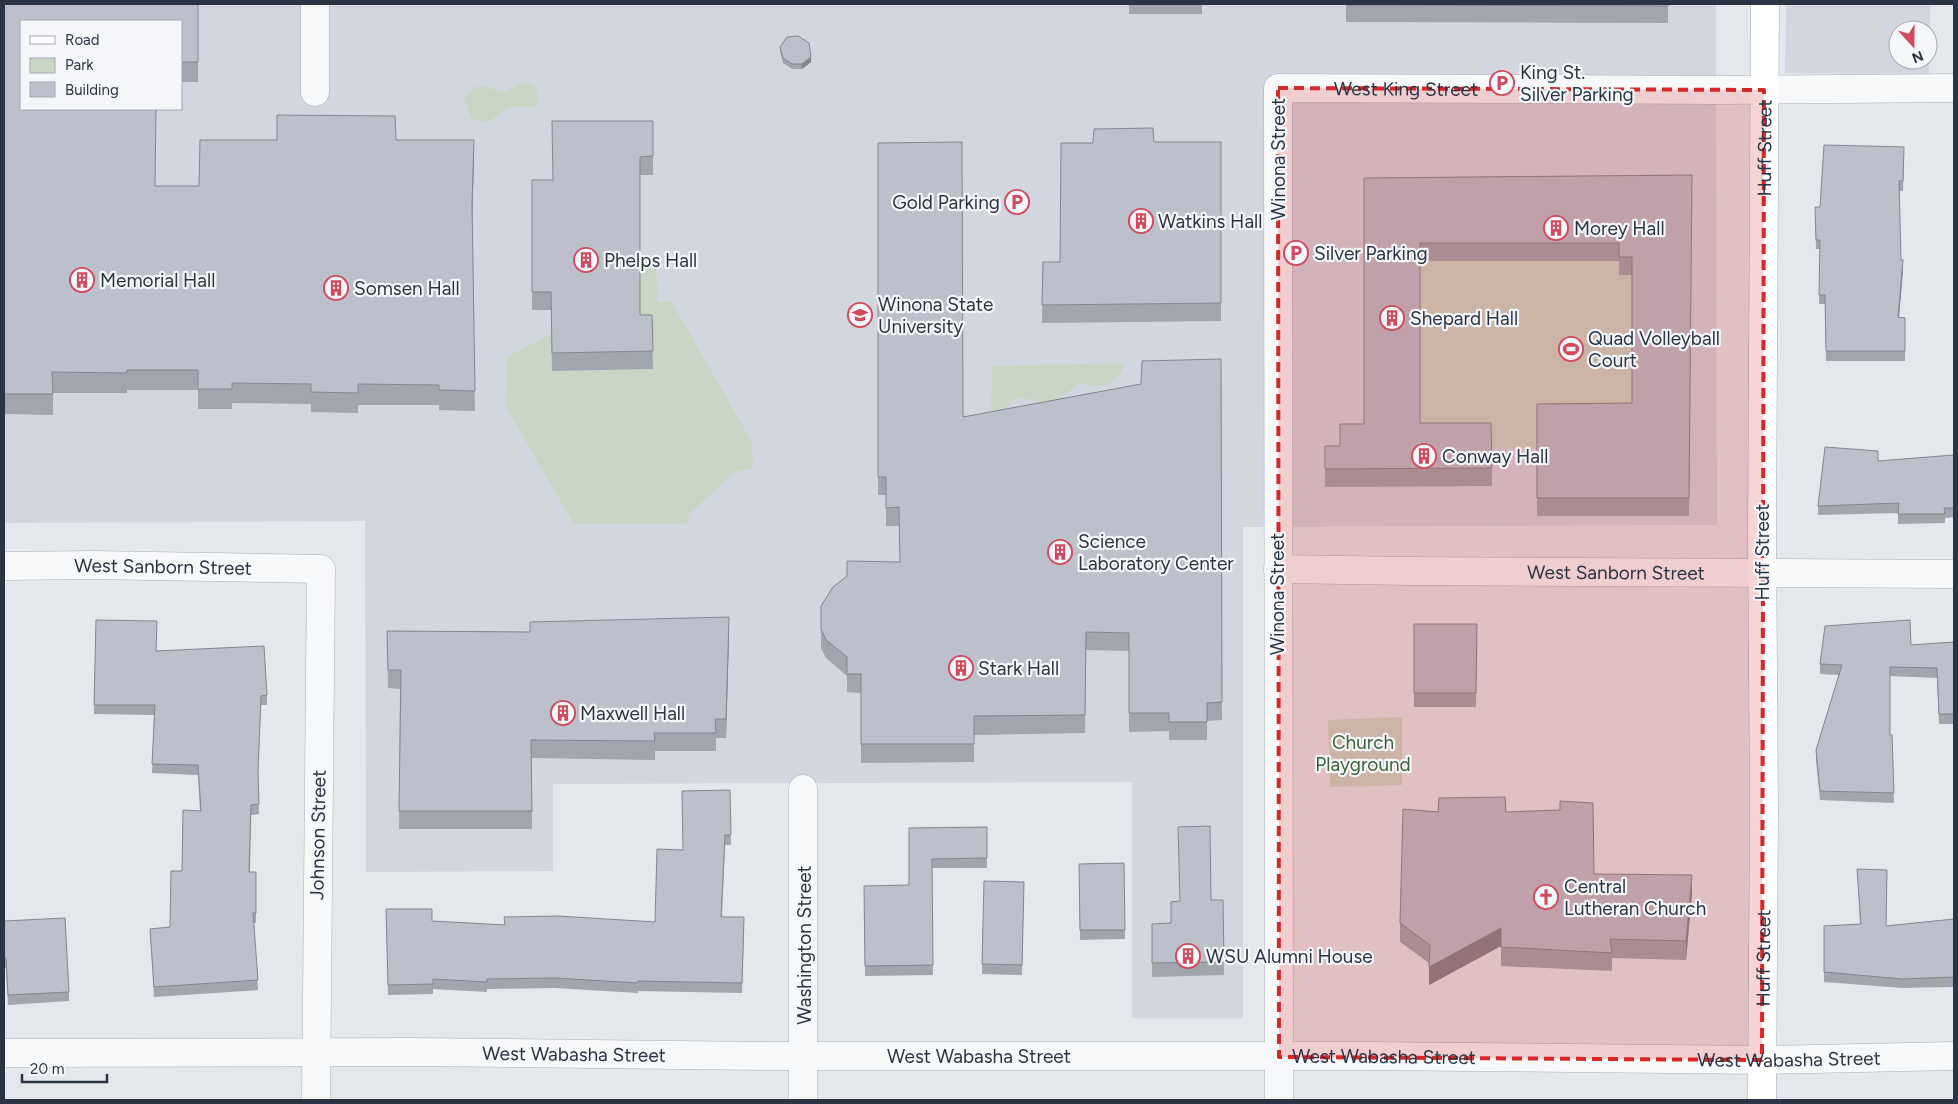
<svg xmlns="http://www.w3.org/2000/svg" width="1958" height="1104" font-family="Figtree,sans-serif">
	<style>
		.built { fill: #d2d6de; fill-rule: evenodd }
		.green { fill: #c9d6c5 }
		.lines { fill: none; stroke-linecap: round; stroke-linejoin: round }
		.minor-casing { stroke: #a9aeb7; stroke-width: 29 }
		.major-casing { stroke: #a3abb8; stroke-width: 29 }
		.minor { stroke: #f7f8fa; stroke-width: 28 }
		.major { stroke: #fff; stroke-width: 28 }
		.wall { fill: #a1a5ae }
		.shaded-wall { fill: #83868d }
		.building { fill: #bbc0ca; stroke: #83868d }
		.marked { fill: #d62828; fill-opacity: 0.2; stroke: #d62828; stroke-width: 4; stroke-dasharray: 10 6; stroke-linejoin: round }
		.labels { text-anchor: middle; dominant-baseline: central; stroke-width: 4.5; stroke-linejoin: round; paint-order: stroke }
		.poi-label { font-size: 19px; fill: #2b3445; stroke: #f4f6f9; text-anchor: start }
		.street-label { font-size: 19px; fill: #2b3445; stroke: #f4f6f9 }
		.park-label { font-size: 19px; fill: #3f6138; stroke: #f4f6f9 }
	</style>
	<rect width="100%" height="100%" fill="#e4e7ec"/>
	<g class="built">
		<path d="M4 4H1716L1717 525 1243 527V1018H1132V782L553 784V871L366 872 365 521 4 523ZM21 21H181V109H21Z"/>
		<path d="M1786 4H1930L1929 74 1785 73ZM1898 30H1928V60H1898Z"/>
	</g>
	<g class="green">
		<path d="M523 83 534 84 538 94 537 106C528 109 519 105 510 108 496 113 489 129 471 118L464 98C479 78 486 89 504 92Z"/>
		<path d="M1420 261H1619V275H1632V422L1537 448H1491L1420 441Z"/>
		<path d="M640 266H656L658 302 671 301 752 442 753 468 735 472 689 514 687 524H574L506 407 507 357 552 333 553 371 640 334Z"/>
		<path d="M1124 363C1121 378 1110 388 1094 386 1089 385 1084 382 1079 384 1071 386 1067 397 1058 400 1054 402 1047 403 1043 403 1033 403 1025 394 1014 400 1008 403 1005 410 1000 414H994L991 409 992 366Z"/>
		<path d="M1402 717V785L1330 787 1328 720Z"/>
	</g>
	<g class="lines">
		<defs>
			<g id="minor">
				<path d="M315 92V4"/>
				<path id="s1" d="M4 566 94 565 321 569 316 1100"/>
				<path id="s2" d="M1278 569 1410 571 1954 574"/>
				<path id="s3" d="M4 1053 412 1052 762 1056H1368L1762 1060 1954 1056"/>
				<path d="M803 1100V789"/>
				<path id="s4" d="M1279 1100 1278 88 1722 90 1954 88"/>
			</g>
			<g id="major">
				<path id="s5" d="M1762 1100 1764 812 1762 532 1765 4"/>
			</g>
		</defs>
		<use href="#minor" class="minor-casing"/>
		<use href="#major" class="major-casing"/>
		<use href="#minor" class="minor"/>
		<use href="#major" class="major"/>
	</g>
	<g class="wall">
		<path d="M4 4H198V82H181V21H21L155 186H199L396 140 474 160 472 216 475 411 439 410V405H358V413L311 412V404L232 403V409H198V390H127V393H53V415L4 414Z"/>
		<rect x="1129" y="4" width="73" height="10"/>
		<path d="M1346 4H1668V23L1346 22Z"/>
		<path d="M780 47 811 62 802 69H792L783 63 780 52Z"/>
		<path d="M653 121V175H640V315H652L653 369 552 371 551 310H532V180H553Z"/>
		<path d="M1154 142H1221V321L1042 323 1043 262H1060Z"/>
		<path d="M878 143 963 417 1141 384 1221 359 1222 720 1207 721V740H1169V731L1129 732V651L1086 650 1085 733 974 735V762L861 763V693L847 692V676L826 658 821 648V606L847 577V561L900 562 899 526H886V495H878Z"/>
		<path d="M1904 157 1903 191H1899L1901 260 1903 270 1899 317 1905 318V361H1826L1825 304H1819L1820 249H1816L1815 216 1820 207Z"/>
		<path d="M1692 175 1689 516H1537V404L1632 403V275H1619V261H1420V423L1492 468V486L1325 487V446H1340L1364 424V178Z"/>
		<path d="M1954 455V517L1945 518V523L1898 524V513L1818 515V506L1878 461Z"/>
		<path d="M96 620 157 651 267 695V705H261L258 775 259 814 251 815 250 872H256V923H254L258 990 154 997 150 929 170 927 182 871 200 811 198 775 152 773 154 715 94 714Z"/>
		<path d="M530 622 729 636 726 738H716V751H655V760L532 758V829H399L400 689 388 688 387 631 530 632Z"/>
		<path d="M1414 624H1477L1476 707H1414Z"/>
		<path d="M1954 642V724H1939L1937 678 1890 676V735H1892L1894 803 1820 800 1816 760V750L1839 675 1820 674V664L1911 645Z"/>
		<path d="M730 790 731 845H725L722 917 744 927 742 993 638 991V993L555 988 487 989V992L433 989V994L388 995 386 909 432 921 505 925 655 922 683 850Z"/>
		<path d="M1438 812H1506L1594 874 1692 893 1686 960 1612 958V971L1501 966V946L1429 985V963L1400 942V923Z"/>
		<path d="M987 827V868H932L933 975 865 976 864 886 909 885V828Z"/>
		<path d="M1124 863 1125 939 1080 940 1079 864Z"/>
		<path d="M1857 869 1886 926 1954 919V987L1902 988 1824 982V926L1860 924Z"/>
		<path d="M984 881 1024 882 1022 975 982 974Z"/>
		<path d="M1211 900H1223L1224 975 1152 977V924L1171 923Z"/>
		<path d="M4 921 69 992V1001L8 1005 6 968H4Z"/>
	</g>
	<g class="shaded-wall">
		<path d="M811 57V62L802 69V64Z"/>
		<path d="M474 140V160L472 223V203Z"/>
		<path d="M1903 260V270L1898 327V317Z"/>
		<path d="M729 617V636L726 738V719Z"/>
		<path d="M1692 875V893L1686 960V941Z"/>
		<path d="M1501 928V946L1429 985V967Z"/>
	</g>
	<g class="building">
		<path d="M4 4H198V62H181V21H21V109H156L155 186H199L200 140H277V115L395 116 396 140H474L472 203 475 391 439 390V385L358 384V393L311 392V384L232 383V389H198V370H127V373L52 372 53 394H4Z"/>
		<path d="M1346 4H1668V6L1346 5Z"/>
		<path d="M798 36 809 43 811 57 802 64H792L783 58 780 47 787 37Z"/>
		<path d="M552 121H653V156L640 157V315H652L653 351 552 353 551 292H532V180H553Z"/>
		<path d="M1153 128 1154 142H1221V303L1042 305 1043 262H1060L1061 143H1093L1094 129Z"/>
		<path d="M962 142 963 417 1141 384 1142 361 1221 359 1222 702 1207 703V722H1169V713H1129V633L1086 632 1085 715 974 716V744H861V674H847V657L826 640 821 629V606L833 587 847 576V561L900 562 899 507 886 508V477H878V143Z"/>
		<path d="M1824 145 1904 147 1903 181H1899L1901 260H1903L1898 317 1905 318V351H1826L1825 295H1819L1820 240H1816L1815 207H1820Z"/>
		<path d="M1692 175 1689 498H1537V404L1632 403V257H1619V243H1420V423H1491L1492 468 1325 469V446H1340V424H1364V178Z"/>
		<path d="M1825 447 1878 451V461L1954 455V508H1944L1945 514H1898L1899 503 1818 506Z"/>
		<path d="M729 617 726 719H715L716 733H654L655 741 531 740 532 811H399L401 670H388L387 631 530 632V622Z"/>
		<path d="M96 620 157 621 156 651 264 646 267 695 261 696 258 771 259 804 251 805 249 872H256V913H253L258 980 154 987 150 929 170 927 171 871H182L183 810 201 811 198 765 152 764 155 705H94Z"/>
		<path d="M1910 620 1911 645 1954 642V714H1939L1937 668 1890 667V735H1892L1894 793 1820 791 1816 750 1842 665 1820 664 1825 626Z"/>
		<path d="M1414 624H1477L1476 693H1414Z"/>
		<path d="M730 790 731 835H725L721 917H744L742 983 638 981V983L555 978 487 979V982L433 979V984L388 985 386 909H432V921L505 925 504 917 558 916 655 922 657 849 683 850 682 791Z"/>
		<path d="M1505 797 1506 812 1560 810V801L1593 803 1594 874 1692 875 1686 941 1610 939 1612 953 1501 947V928L1429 967 1430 945 1400 923 1403 809 1438 812 1439 798Z"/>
		<path d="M1210 826 1211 900H1223L1224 962 1152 963V924L1171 923V902L1180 901 1178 827Z"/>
		<path d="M987 827V858L932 859 933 965 865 966 864 886 909 885V828Z"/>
		<path d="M1124 863 1125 930H1080L1079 864Z"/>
		<path d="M1857 869 1887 870 1886 926 1954 919V977L1902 979 1824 972V926L1861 924Z"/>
		<path d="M984 881 1024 882 1022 965 982 964Z"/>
		<path d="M65 918 69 992 8 995 6 958 4 959V921Z"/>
	</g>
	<path class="marked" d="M1278 88 1764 90 1762 1060 1279 1057Z"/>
	<defs>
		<symbol id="parking-ring" viewBox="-11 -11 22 22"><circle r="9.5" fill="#f4f6f9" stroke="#d1495b" stroke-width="1.5"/><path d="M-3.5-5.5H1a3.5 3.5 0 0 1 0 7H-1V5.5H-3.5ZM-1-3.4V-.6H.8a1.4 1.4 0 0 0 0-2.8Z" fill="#d1495b"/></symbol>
		<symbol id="building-ring" viewBox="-11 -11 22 22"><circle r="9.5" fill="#f4f6f9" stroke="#d1495b" stroke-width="1.5"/><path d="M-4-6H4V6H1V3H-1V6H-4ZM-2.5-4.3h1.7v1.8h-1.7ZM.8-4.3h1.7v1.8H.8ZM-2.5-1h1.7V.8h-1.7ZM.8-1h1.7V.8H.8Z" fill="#d1495b"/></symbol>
		<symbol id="university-ring" viewBox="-11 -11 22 22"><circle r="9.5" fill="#f4f6f9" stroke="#d1495b" stroke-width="1.5"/><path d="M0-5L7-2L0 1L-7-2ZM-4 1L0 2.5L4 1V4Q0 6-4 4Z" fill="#d1495b"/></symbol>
		<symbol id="stadium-ring" viewBox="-11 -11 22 22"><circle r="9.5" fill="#f4f6f9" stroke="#d1495b" stroke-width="1.5"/><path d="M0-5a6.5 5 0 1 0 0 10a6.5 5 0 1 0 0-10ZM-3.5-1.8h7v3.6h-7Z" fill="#d1495b"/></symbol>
		<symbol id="church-ring" viewBox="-11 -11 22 22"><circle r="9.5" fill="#f4f6f9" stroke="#d1495b" stroke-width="1.5"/><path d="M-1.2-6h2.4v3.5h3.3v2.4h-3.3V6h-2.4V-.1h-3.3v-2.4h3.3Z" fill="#d1495b"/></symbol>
	</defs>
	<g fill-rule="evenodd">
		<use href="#parking-ring" x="1488" y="69" width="28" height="28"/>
		<use href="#parking-ring" x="1003" y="188" width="28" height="28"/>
		<use href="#building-ring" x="1127" y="207" width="28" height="28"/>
		<use href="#building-ring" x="1542" y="214" width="28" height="28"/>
		<use href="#parking-ring" x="1282" y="239" width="28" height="28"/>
		<use href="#building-ring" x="572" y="246" width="28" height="28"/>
		<use href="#building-ring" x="68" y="266" width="28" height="28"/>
		<use href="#building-ring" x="322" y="274" width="28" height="28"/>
		<use href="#university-ring" x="846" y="301" width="28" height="28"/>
		<use href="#building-ring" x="1378" y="304" width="28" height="28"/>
		<use href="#stadium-ring" x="1557" y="335" width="28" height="28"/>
		<use href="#building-ring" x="1410" y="442" width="28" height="28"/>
		<use href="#building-ring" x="1046" y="538" width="28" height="28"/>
		<use href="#building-ring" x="947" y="654" width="28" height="28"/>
		<use href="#building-ring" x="549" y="699" width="28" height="28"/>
		<use href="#church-ring" x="1532" y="883" width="28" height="28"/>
		<use href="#building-ring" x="1174" y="942" width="28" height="28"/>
	</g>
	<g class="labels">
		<g class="poi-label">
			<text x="1520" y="72">King St.<tspan x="1520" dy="22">Silver Parking</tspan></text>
			<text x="1000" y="202" text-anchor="end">Gold Parking</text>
			<text x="1158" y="221">Watkins Hall</text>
			<text x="1574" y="228">Morey Hall</text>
			<text x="1314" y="253">Silver Parking</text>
			<text x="604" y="260">Phelps Hall</text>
			<text x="100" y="280">Memorial Hall</text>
			<text x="354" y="288">Somsen Hall</text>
			<text x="878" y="304">Winona State<tspan x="878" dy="22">University</tspan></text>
			<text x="1410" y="318">Shepard Hall</text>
			<text x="1588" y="338">Quad Volleyball<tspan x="1588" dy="22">Court</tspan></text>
			<text x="1442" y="456">Conway Hall</text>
			<text x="1078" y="541">Science<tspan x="1078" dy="22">Laboratory Center</tspan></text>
			<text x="978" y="668">Stark Hall</text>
			<text x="580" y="713">Maxwell Hall</text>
			<text x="1564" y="886">Central<tspan x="1564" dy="22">Lutheran Church</tspan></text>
			<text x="1206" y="956">WSU Alumni House</text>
		</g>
		<g class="street-label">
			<text stroke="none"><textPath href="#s4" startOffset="1140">West King Street</textPath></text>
			<text stroke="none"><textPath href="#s5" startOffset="952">Huff Street</textPath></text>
			<text transform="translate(1278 159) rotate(-90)">Winona Street</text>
			<text transform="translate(1762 552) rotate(-90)">Huff Street</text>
			<text stroke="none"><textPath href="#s1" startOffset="159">West Sanborn Street</textPath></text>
			<text stroke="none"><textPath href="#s2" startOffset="338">West Sanborn Street</textPath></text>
			<text transform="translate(1277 594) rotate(-90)">Winona Street</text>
			<text transform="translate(318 835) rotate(-89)">Johnson Street</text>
			<text transform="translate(804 945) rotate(-90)">Washington Street</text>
			<text stroke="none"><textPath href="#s5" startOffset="142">Huff Street</textPath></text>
			<text stroke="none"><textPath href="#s3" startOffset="570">West Wabasha Street</textPath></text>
			<text stroke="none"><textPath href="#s3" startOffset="975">West Wabasha Street</textPath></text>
			<text stroke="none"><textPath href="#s3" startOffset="1380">West Wabasha Street</textPath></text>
			<text stroke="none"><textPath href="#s3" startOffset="1785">West Wabasha Street</textPath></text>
		</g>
		<g class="park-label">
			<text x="1363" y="742">Church<tspan x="1363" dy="22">Playground</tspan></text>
		</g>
	</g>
	<rect width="1958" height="1104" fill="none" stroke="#2b3445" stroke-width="10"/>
	<rect x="20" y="20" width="162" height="90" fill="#f4f6f9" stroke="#a4a8b1"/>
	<rect x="30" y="36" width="25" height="8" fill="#ffffff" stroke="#a4a8b1"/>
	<text x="65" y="45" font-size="15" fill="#2b3445">Road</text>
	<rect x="30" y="58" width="25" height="15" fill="#c9d6c5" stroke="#a4a8b1"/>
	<text x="65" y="70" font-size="15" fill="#2b3445">Park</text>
	<rect x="30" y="82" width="25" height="15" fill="#bbc0ca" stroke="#a4a8b1"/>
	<text x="65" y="95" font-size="15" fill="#2b3445">Building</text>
	<g transform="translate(1913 45) rotate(159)"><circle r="24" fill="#f4f6f9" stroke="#a4a8b1"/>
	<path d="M0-4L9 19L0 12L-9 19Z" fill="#d1495b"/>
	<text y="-8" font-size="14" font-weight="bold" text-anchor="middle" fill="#2b3445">N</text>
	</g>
	<path d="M22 1074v8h85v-8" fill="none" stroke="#2b3445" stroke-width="2.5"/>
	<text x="30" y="1074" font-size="15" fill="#2b3445" stroke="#f4f6f9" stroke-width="4" paint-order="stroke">20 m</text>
</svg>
